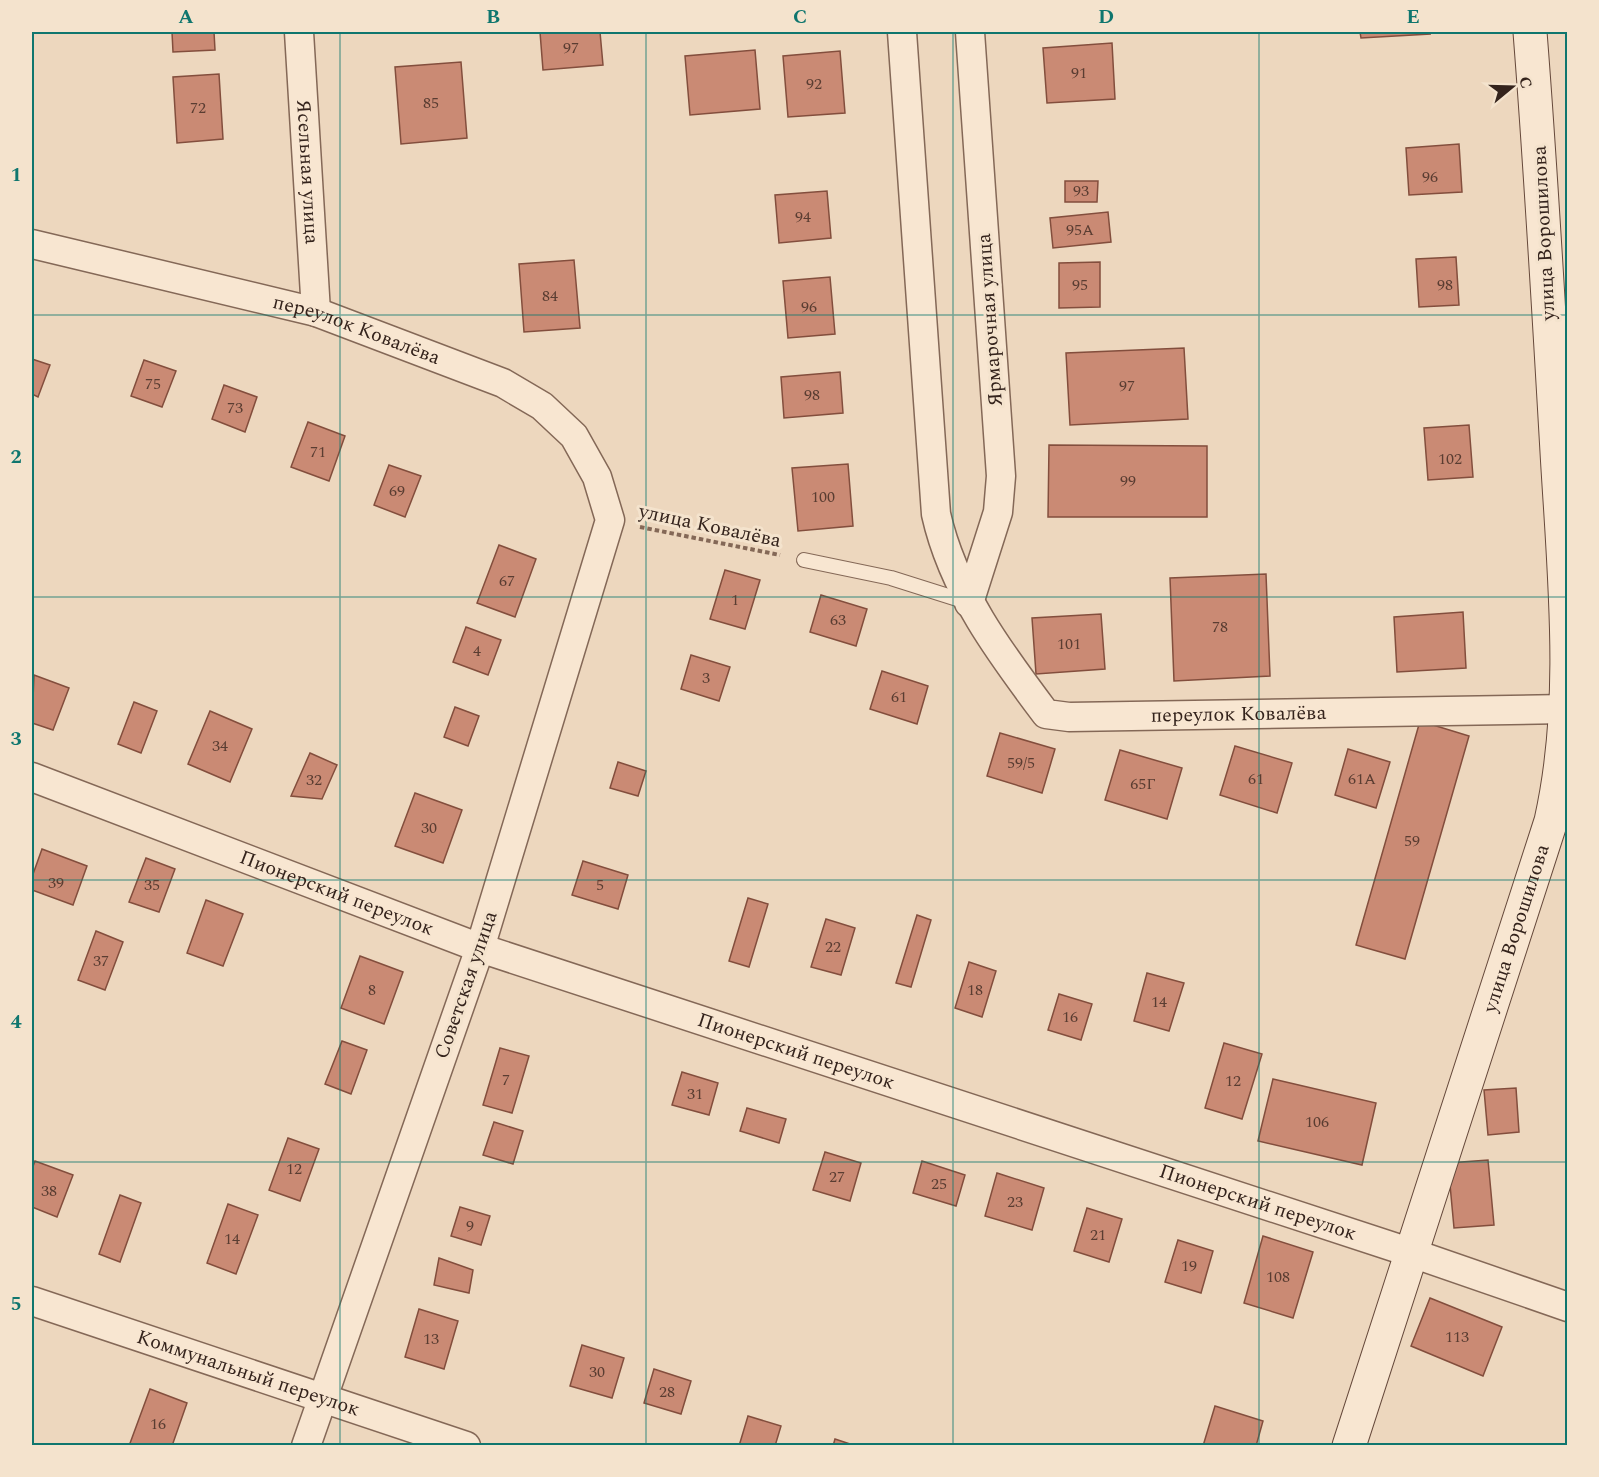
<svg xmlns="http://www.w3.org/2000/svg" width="1599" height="1477" font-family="Spectral,serif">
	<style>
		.building { fill: #ca8a74; stroke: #834e3d; stroke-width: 1.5 }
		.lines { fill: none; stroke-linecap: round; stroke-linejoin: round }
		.lane-casing { stroke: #846857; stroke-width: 16 }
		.street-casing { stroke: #846857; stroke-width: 31 }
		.secondary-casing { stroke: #66493b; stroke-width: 35 }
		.path { stroke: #846857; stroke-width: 4; stroke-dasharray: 4.5 3; stroke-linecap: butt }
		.lane { stroke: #f8e6d1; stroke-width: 14 }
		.street { stroke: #f8e6d1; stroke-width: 28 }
		.secondary { stroke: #f8e6d1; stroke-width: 33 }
		.grid { fill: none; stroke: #0f766e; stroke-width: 1.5; stroke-opacity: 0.55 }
		.labels { text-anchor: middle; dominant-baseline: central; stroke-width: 6; stroke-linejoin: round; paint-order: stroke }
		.number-label { font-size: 16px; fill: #5a3d32 }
		.street-label { font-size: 20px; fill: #34231c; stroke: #f4e3cd }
		.neatline { fill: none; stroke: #0f766e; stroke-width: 2 }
		.grid-label { font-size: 20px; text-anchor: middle; font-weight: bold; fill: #0f766e }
	</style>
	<rect width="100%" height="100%" fill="#edd7be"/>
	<g class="building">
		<path d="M172 32H214L215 50 173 52Z"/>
		<path d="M540 32H600L603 65 543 70Z"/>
		<path d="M1360 32H1429L1430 34 1361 38Z"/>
		<path d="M1112 43 1115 99 1047 103 1043 48Z"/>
		<path d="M755 50 760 109 690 115 685 56Z"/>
		<path d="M840 51 845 113 788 117 783 56Z"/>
		<path d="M461 62 467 138 401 144 395 67Z"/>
		<path d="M219 74 223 139 177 143 173 77Z"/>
		<path d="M1459 144 1462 192 1409 195 1406 148Z"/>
		<path d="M1065 181H1098L1097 202H1065Z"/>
		<path d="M827 191 831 238 779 243 775 195Z"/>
		<path d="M1108 212 1111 242 1053 248 1050 218Z"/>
		<path d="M1456 257 1459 305 1419 307 1416 259Z"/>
		<path d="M574 260 580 328 524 332 519 264Z"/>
		<path d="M1100 262V307L1059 308V263Z"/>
		<path d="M830 277 835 334 788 338 783 281Z"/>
		<path d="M1184 348 1188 419 1070 425 1066 353Z"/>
		<path d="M32 359 50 365 38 397 32 394Z"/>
		<path d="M144 360 176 371 162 407 131 396Z"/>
		<path d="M840 372 843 413 784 418 781 377Z"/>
		<path d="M224 385 257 397 245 432 212 419Z"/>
		<path d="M308 422 345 436 329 481 291 467Z"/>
		<path d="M1469 425 1473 477 1428 480 1424 428Z"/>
		<path d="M1049 445 1207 446V517H1048Z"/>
		<path d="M848 464 853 526 798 531 792 468Z"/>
		<path d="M389 465 421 476 405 517 374 505Z"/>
		<path d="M499 545 536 559 515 617 477 603Z"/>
		<path d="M725 570 760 580 745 629 710 619Z"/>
		<path d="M1266 574 1270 676 1174 681 1170 578Z"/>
		<path d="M821 595 867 609 856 646 810 632Z"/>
		<path d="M1463 612 1466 668 1397 672 1394 617Z"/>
		<path d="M1101 614 1105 669 1036 674 1032 618Z"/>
		<path d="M466 627 501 640 488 675 453 662Z"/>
		<path d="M691 655 730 667 719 701 681 689Z"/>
		<path d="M882 671 928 686 917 724 870 709Z"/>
		<path d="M34 675 69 688 53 730 32 723Z"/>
		<path d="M134 702 157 711 141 753 118 744Z"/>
		<path d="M455 707 479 716 468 746 444 737Z"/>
		<path d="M210 711 252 729 230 782 188 764Z"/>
		<path d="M1420 721 1469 736 1405 959 1356 945Z"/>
		<path d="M1000 733 1055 749 1042 793 987 776Z"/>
		<path d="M1235 746 1292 763 1277 813 1220 795Z"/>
		<path d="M1348 749 1390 762 1376 808 1335 795Z"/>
		<path d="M1120 750 1182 768 1167 819 1105 800Z"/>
		<path d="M310 753 337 765 322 799 291 796Z"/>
		<path d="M618 762 646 771 638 796 610 788Z"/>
		<path d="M415 793 462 810 443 863 395 846Z"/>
		<path d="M42 849 87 866 73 905 32 890V877Z"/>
		<path d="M146 858 175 869 159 912 129 902Z"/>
		<path d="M583 861 628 875 618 909 572 895Z"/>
		<path d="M748 898 768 904 749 967 729 961Z"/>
		<path d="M206 900 243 914 223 966 187 953Z"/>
		<path d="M917 915 931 920 911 987 896 983Z"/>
		<path d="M826 919 855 928 841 975 811 967Z"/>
		<path d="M96 931 123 942 105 990 78 980Z"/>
		<path d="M360 956 403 972 384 1024 341 1008Z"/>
		<path d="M969 962 996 971 982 1017 955 1008Z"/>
		<path d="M1147 973 1184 983 1169 1031 1134 1021Z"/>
		<path d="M1059 994 1092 1004 1081 1040 1048 1030Z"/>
		<path d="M342 1041 367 1050 351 1094 325 1084Z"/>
		<path d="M1224 1043 1262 1054 1242 1119 1205 1108Z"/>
		<path d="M500 1048 529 1056 512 1113 483 1105Z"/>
		<path d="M682 1072 718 1083 709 1115 672 1105Z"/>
		<path d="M1273 1079 1376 1103 1362 1165 1258 1141Z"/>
		<path d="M1516 1088 1519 1132 1488 1135 1484 1090Z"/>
		<path d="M747 1108 786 1119 779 1143 740 1131Z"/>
		<path d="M494 1122 523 1131 513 1164 483 1155Z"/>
		<path d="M288 1138 319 1149 300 1201 269 1190Z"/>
		<path d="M825 1152 861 1163 850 1201 813 1190Z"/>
		<path d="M1488 1160 1494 1225 1454 1228 1448 1163Z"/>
		<path d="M35 1161 73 1175 57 1217 32 1207V1169Z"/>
		<path d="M922 1161 965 1175 956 1206 913 1193Z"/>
		<path d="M997 1173 1044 1188 1032 1230 985 1216Z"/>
		<path d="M120 1195 141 1203 120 1262 99 1254Z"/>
		<path d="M228 1204 258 1215 236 1274 207 1263Z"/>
		<path d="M460 1207 490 1216 481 1245 451 1236Z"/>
		<path d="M1087 1208 1122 1219 1109 1262 1074 1251Z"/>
		<path d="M1263 1236 1313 1252 1293 1318 1244 1303Z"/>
		<path d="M1178 1240 1213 1251 1201 1293 1165 1282Z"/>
		<path d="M439 1258 473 1270 469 1293 434 1285Z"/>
		<path d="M1430 1298 1502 1327 1483 1376 1411 1346Z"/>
		<path d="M419 1309 458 1321 444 1369 405 1357Z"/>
		<path d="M582 1345 624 1358 612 1398 570 1386Z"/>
		<path d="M654 1369 691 1381 681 1414 644 1403Z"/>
		<path d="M150 1389 187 1403 172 1446H129Z"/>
		<path d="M1215 1406 1263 1421 1256 1446H1203Z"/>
		<path d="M748 1416 781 1426 775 1446H739Z"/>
		<path d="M835 1439 856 1446H833Z"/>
	</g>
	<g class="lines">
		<defs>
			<path id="lane" d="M804 560 891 578 967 602"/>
			<g id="street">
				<path id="s1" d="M299 32 316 312"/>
				<path id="s2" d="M902 32 936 514C953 590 1000 653 1046 714L1069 717 1566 709"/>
				<path id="s3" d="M32 244 316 312 503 383 542 406 574 436 597 477 610 520 480 948 306 1446"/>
				<path d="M969 603 998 512 1001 476 970 32"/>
				<path id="s4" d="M32 777 480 948 1412 1253 1568 1307"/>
				<path id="s5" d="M32 1301 466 1446"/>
			</g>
			<g id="secondary">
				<path id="s6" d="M1349 1446 1551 821C1578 701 1564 574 1557 452 1549 312 1541 171 1530 32"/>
			</g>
		</defs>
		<use href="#lane" class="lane-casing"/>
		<use href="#street" class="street-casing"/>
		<use href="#secondary" class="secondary-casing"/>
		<path class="path" d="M640 527 780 555"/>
		<use href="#lane" class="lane"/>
		<use href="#street" class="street"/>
		<use href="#secondary" class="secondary"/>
	</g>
	<path class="grid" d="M340 32V1446M646 32V1446M953 32V1446M1259 32V1446M32 315H1568M32 597H1568M32 880H1568M32 1162H1568"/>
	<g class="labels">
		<g class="number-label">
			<text x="571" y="48">97</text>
			<text x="1079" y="73">91</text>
			<text x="814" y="84">92</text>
			<text x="431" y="103">85</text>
			<text x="198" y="108">72</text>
			<text x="1430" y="177">96</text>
			<text x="1081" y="191">93</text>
			<text x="803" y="217">94</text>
			<text x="1080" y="230">95А</text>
			<text x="1080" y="285">95</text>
			<text x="1445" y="285">98</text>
			<text x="550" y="296">84</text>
			<text x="809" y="307">96</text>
			<text x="153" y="384">75</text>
			<text x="1127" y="386">97</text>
			<text x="812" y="395">98</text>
			<text x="235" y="408">73</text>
			<text x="318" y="452">71</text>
			<text x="1450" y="459">102</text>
			<text x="1128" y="481">99</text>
			<text x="397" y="491">69</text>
			<text x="823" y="497">100</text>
			<text x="507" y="581">67</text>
			<text x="735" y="600">1</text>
			<text x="838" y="620">63</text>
			<text x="1220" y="627">78</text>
			<text x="1069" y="644">101</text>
			<text x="477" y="651">4</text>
			<text x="706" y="678">3</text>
			<text x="899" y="697">61</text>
			<text x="220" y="746">34</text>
			<text x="1021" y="763">59/5</text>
			<text x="1256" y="779">61</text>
			<text x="1362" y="779">61А</text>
			<text x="314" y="780">32</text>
			<text x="1143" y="784">65Г</text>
			<text x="429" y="828">30</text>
			<text x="1412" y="841">59</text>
			<text x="56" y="883">39</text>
			<text x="152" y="885">35</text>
			<text x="600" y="885">5</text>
			<text x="833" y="947">22</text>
			<text x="101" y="961">37</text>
			<text x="372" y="990">8</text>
			<text x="975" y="990">18</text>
			<text x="1159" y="1002">14</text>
			<text x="1070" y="1017">16</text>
			<text x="506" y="1080">7</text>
			<text x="1233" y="1081">12</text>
			<text x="695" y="1094">31</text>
			<text x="1317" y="1122">106</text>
			<text x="294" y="1169">12</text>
			<text x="837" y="1177">27</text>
			<text x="939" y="1184">25</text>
			<text x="49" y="1191">38</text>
			<text x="1015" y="1202">23</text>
			<text x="470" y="1226">9</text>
			<text x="1098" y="1235">21</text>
			<text x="232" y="1239">14</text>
			<text x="1189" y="1266">19</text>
			<text x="1278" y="1277">108</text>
			<text x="1457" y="1337">113</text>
			<text x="431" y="1339">13</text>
			<text x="597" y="1372">30</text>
			<text x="667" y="1392">28</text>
			<text x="158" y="1424">16</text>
		</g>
		<g class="street-label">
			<text stroke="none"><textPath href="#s1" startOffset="140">Ясельная улица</textPath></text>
			<text transform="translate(1544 233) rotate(-93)">улица Ворошилова</text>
			<text transform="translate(990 320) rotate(-94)">Ярмарочная улица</text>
			<text stroke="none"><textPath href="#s3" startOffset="336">переулок Ковалёва</textPath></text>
			<text transform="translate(710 526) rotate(12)">улица Ковалёва</text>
			<text stroke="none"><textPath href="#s2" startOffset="906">переулок Ковалёва</textPath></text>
			<text stroke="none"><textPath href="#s4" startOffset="326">Пионерский переулок</textPath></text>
			<text stroke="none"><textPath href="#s6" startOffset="544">улица Ворошилова</textPath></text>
			<text transform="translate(466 985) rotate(-71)">Советская улица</text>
			<text stroke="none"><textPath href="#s4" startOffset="812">Пионерский переулок</textPath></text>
			<text stroke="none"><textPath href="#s4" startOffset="1298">Пионерский переулок</textPath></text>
			<text stroke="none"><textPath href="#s5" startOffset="228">Коммунальный переулок</textPath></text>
		</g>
	</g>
	<rect width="1599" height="1477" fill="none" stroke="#f4e3cd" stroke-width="66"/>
	<g transform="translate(1512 87) rotate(71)" stroke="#f4e3cd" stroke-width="4.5" paint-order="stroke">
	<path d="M0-4.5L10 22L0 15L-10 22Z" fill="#34231c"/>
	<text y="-9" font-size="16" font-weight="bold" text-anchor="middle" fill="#34231c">С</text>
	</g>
	<rect x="33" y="33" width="1533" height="1411" class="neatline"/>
	<g class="grid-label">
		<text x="186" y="23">A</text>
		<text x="493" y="23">B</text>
		<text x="800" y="23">C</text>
		<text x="1106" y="23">D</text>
		<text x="1413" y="23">E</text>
		<text x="16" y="181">1</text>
		<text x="16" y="463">2</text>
		<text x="16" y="745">3</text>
		<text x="16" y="1028">4</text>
		<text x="16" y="1310">5</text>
	</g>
</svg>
